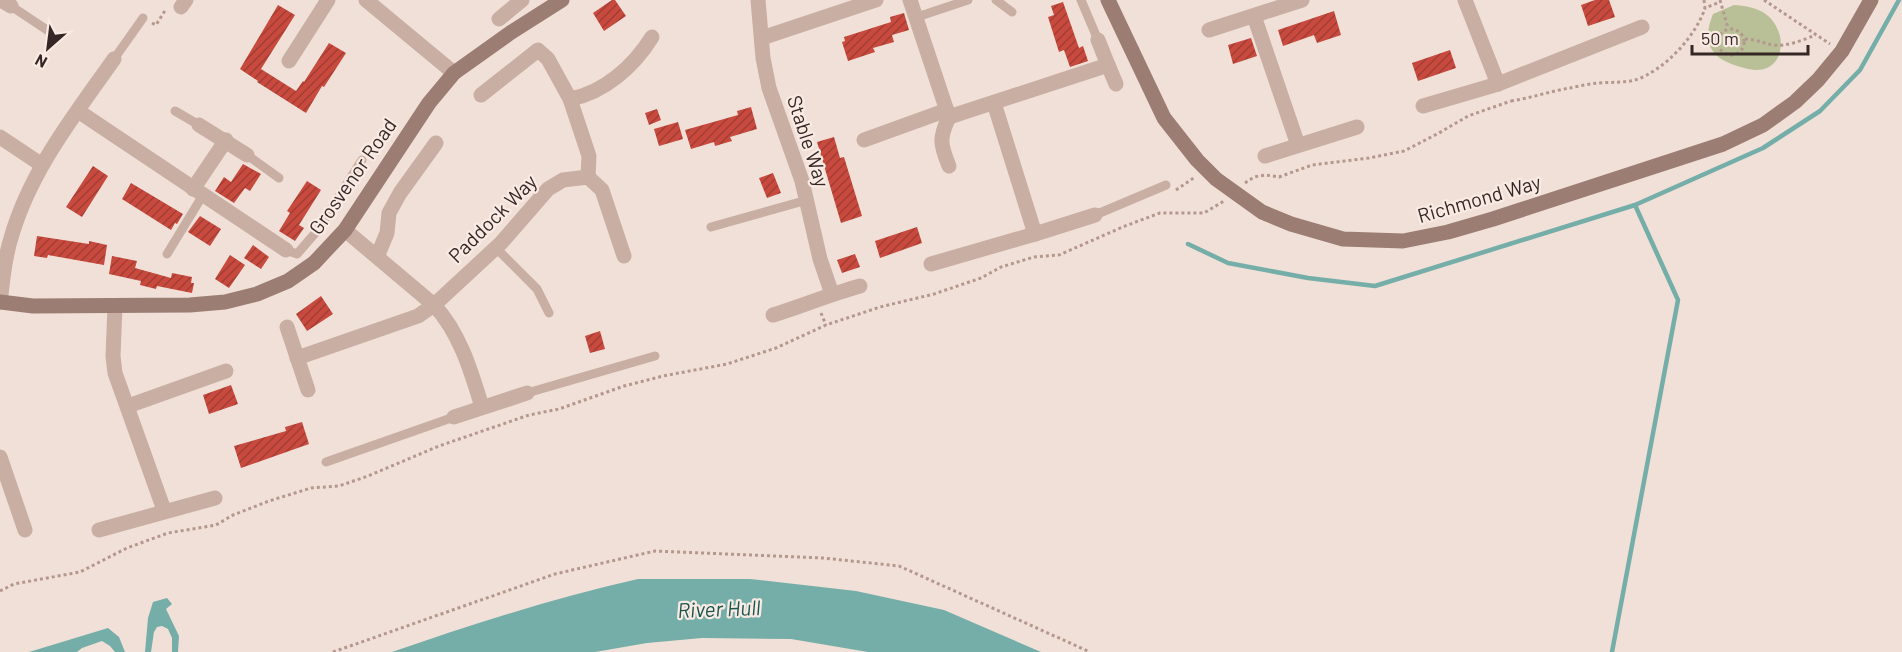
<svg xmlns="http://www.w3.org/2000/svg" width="1902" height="652" font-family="Barlow,sans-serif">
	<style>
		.park { fill: #b9c097 }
		.water { fill: #75aea8 }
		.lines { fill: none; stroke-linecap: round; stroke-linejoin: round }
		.stream { stroke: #75aea8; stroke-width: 4.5 }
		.building { fill: url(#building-hatch) }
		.path { stroke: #b5988d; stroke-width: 3; stroke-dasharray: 3 3; stroke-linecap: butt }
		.lane { stroke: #c9aea3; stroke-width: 9 }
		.street { stroke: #c9aea3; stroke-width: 15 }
		.secondary { stroke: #9c7d74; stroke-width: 15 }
		.labels { text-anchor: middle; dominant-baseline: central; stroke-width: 4.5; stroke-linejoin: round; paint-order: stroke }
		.street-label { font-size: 20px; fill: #342725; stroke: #f9ebe3 }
		.water-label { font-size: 21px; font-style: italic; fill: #1a5650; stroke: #f9ebe3 }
	</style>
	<defs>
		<pattern id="building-hatch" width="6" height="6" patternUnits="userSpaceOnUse" patternTransform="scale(1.5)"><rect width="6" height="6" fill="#c8493d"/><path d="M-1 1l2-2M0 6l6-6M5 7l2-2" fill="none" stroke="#a33d33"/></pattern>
	</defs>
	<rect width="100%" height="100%" fill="#f1e0d7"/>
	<path class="park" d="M1734 5C1751 6 1769 10 1777 28 1784 41 1782 61 1767 68 1761 71 1750 70 1744 68 1713 60 1700 46 1713 14Z"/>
	<g class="water">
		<path d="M638 579H750L856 591 944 610 1041 652H868L791 639 702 638 647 643 595 652H392C473 624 554 598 638 579Z"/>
		<path d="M167 598 172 604 166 609 179 636 178 652H172V638L168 629 162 626 157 627 154 632 151 652H145L148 618 153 602Z"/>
		<path d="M108 628 119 637 125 652H115L110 646 102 641 82 648 77 652H29Z"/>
	</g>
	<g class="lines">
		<g class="stream">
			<path d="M1188 244 1228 263 1308 278 1375 286 1635 205 1763 148 1820 111 1860 70 1899 0"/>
			<path d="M1612 652 1678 300 1635 205"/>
		</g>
	</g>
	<g class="building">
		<path d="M612 0H615L626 16 604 31 593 13Z"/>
		<path d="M1595 0H1609L1615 17 1588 26 1581 5Z"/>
		<path d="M1063 2 1079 48 1083 46 1088 61 1070 67 1064 50 1059 52 1048 17 1054 15 1051 6Z"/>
		<path d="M278 5 295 15 261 69 296 91 303 81 304 82 329 43 346 53 324 87 322 86 306 113 257 82 258 81 240 69Z"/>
		<path d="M1334 11 1341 35 1317 43 1314 35 1283 46 1278 30Z"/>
		<path d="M904 13 909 30 892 35 894 42 873 48 875 52 848 61 842 42 845 41 844 37 891 22 890 17Z"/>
		<path d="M1251 38 1257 56 1233 64 1228 45Z"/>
		<path d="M1450 50 1456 68 1418 81 1412 63Z"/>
		<path d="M751 107 757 129 730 137 732 141 715 146 714 142 691 149 685 130 738 115 737 111Z"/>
		<path d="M657 109 661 120 649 125 645 113Z"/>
		<path d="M678 122 683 139 659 146 654 129Z"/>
		<path d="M834 137 840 158 844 157 862 216 841 223 817 142Z"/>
		<path d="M243 164 261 174 250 191 245 188 234 203 215 191 224 177 231 182Z"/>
		<path d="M93 166 108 176 82 217 66 207Z"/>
		<path d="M773 173 781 193 767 198 759 178Z"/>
		<path d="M307 181 321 190 299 225 304 228 295 241 279 231 290 213 287 211Z"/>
		<path d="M131 183 183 214 177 224 175 223 171 230 122 199Z"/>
		<path d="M200 216 221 229 210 246 188 232Z"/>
		<path d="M917 227 922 243 880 258 875 241Z"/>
		<path d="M37 236 89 244V241L107 245 104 265 48 255 47 258 34 256Z"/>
		<path d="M253 245 269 257 261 269 244 258Z"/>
		<path d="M855 254 860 267 842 273 837 260Z"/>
		<path d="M230 255 245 265 229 288 215 279Z"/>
		<path d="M112 256 137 261 135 268 171 278 172 273 192 277 191 283H194L192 293 157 286 156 289 140 285 141 281 109 274Z"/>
		<path d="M321 296 333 314 307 331 296 314Z"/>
		<path d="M600 331 605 349 590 353 585 336Z"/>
		<path d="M231 385 238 404 209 414 203 395Z"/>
		<path d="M302 422 309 444 241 468 234 446 286 431 285 427Z"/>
	</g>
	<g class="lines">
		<g class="path">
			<path d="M1704 0 1705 8 1720 2"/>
			<path d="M1720 0 1728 28"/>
			<path d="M1764 0 1830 44"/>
			<path d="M152 23 156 25 166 9"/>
			<circle cx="1731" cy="42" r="13"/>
			<path d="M1745 39C1755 39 1763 43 1773 45 1785 47 1804 40 1815 35"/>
			<path d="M1511 101C1531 98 1551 91 1570 88 1579 86 1589 84 1598 83 1611 82 1623 83 1635 80 1664 71 1696 36 1705 8"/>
			<path d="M1245 183 1254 177 1266 175 1279 177 1312 165 1369 158 1404 151 1439 133 1468 116 1511 101"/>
			<path d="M1176 190 1195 177"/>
			<path d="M821 313 826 325"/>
			<path d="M0 591 14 584 80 572 127 548 168 533 216 525 233 515 269 501 311 488 339 486 368 476 439 446 529 415 559 409 624 386 663 376 727 364 776 348 826 325 880 307 934 294 981 278 1001 267 1034 257 1059 255 1125 226 1160 213H1204L1224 201"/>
			<path d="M333 652 555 574 655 551 823 558 899 566 1090 652"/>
		</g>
		<g class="lane">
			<path d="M996 0 1012 12"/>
			<path d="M1081 0 1098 40"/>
			<path d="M11 6 50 32"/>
			<path d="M917 17 968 0"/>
			<path d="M114 59 143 18"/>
			<path d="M175 111 199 125"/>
			<path d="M247 155 279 178"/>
			<path d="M1095 215 1166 185"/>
			<path d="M711 227 807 200"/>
			<path d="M496 248 537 289 549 313"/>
			<path d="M286 250 297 254 317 231 362 160"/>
			<path d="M167 254 203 195"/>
			<path d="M527 393 655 356"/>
			<path d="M326 462 454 417"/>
		</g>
		<g class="street">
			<path d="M1 0 11 6"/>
			<path d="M366 0 454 73"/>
			<path d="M758 0 763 58 769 88 802 181 820 259 832 294"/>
			<path d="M910 0 949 117 1108 65 1098 40"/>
			<path d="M1465 0 1498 84"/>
			<path d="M181 7 186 0"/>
			<path d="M1254 16 1298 145"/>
			<path d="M499 19 522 0"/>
			<path d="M1209 30 1302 0"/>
			<path d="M762 38 876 0"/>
			<path d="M289 61 328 0"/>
			<path d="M1108 65 1116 84"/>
			<path d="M481 95 538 50 548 59 570 99 589 156 588 177"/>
			<path d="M570 99C604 93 634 66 652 37"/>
			<path d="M1423 106 1498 84 1642 27"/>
			<path d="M78 111 286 250"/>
			<path d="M199 125 247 155"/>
			<path d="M0 137 42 165"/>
			<path d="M864 140 947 110"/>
			<path d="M1265 156 1357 127"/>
			<path d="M949 166C940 144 939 138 949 117"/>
			<path d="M193 189 226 140"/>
			<path d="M345 230 434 305C460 333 471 371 482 407"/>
			<path d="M1035 234 1095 215"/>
			<path d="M377 257 387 233 389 213 400 193 436 143"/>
			<path d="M931 264 1035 234 994 103"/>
			<path d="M0 302C3 281 4 259 11 238 30 171 74 116 114 59"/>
			<path d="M115 306 113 356 115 373 164 510"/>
			<path d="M773 315C802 306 831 294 860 286"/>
			<path d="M287 327 308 390"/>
			<path d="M297 358 418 316 434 305 501 243 548 189 563 180 588 177 602 190 624 256"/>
			<path d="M128 406 226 371"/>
			<path d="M454 417 527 393"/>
			<path d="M0 457 25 530"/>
			<path d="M99 530 215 498"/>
		</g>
		<g class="secondary">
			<path d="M1108 0 1164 118 1197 160 1216 179 1262 212 1291 224 1343 239 1403 241 1448 232 1493 219 1723 144 1763 125 1795 102 1818 80 1842 51 1871 0"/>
			<path d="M0 302 33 306 190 305 225 302 257 294 288 281 314 263 345 230 429 103 454 73 510 33 562 0"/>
		</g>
	</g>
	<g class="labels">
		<g class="street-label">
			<text transform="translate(809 141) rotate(72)">Stable Way</text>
			<text transform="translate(352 176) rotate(-55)">Grosvenor Road</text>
			<text transform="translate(1479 198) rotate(-16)">Richmond Way</text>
			<text transform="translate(492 218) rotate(-45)">Paddock Way</text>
		</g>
		<g class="water-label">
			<text transform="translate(719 608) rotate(-2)">River Hull</text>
		</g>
	</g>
	<g transform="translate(48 48) rotate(208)" stroke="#f9ebe3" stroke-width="4.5" paint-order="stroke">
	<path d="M0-4.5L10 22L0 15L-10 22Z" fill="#342725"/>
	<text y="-9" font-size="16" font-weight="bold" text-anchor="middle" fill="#342725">N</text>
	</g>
	<path d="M1692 45v9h116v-9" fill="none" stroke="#342725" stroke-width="3"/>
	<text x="1701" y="45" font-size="18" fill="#342725" stroke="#f9ebe3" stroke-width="4.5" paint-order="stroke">50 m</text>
</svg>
